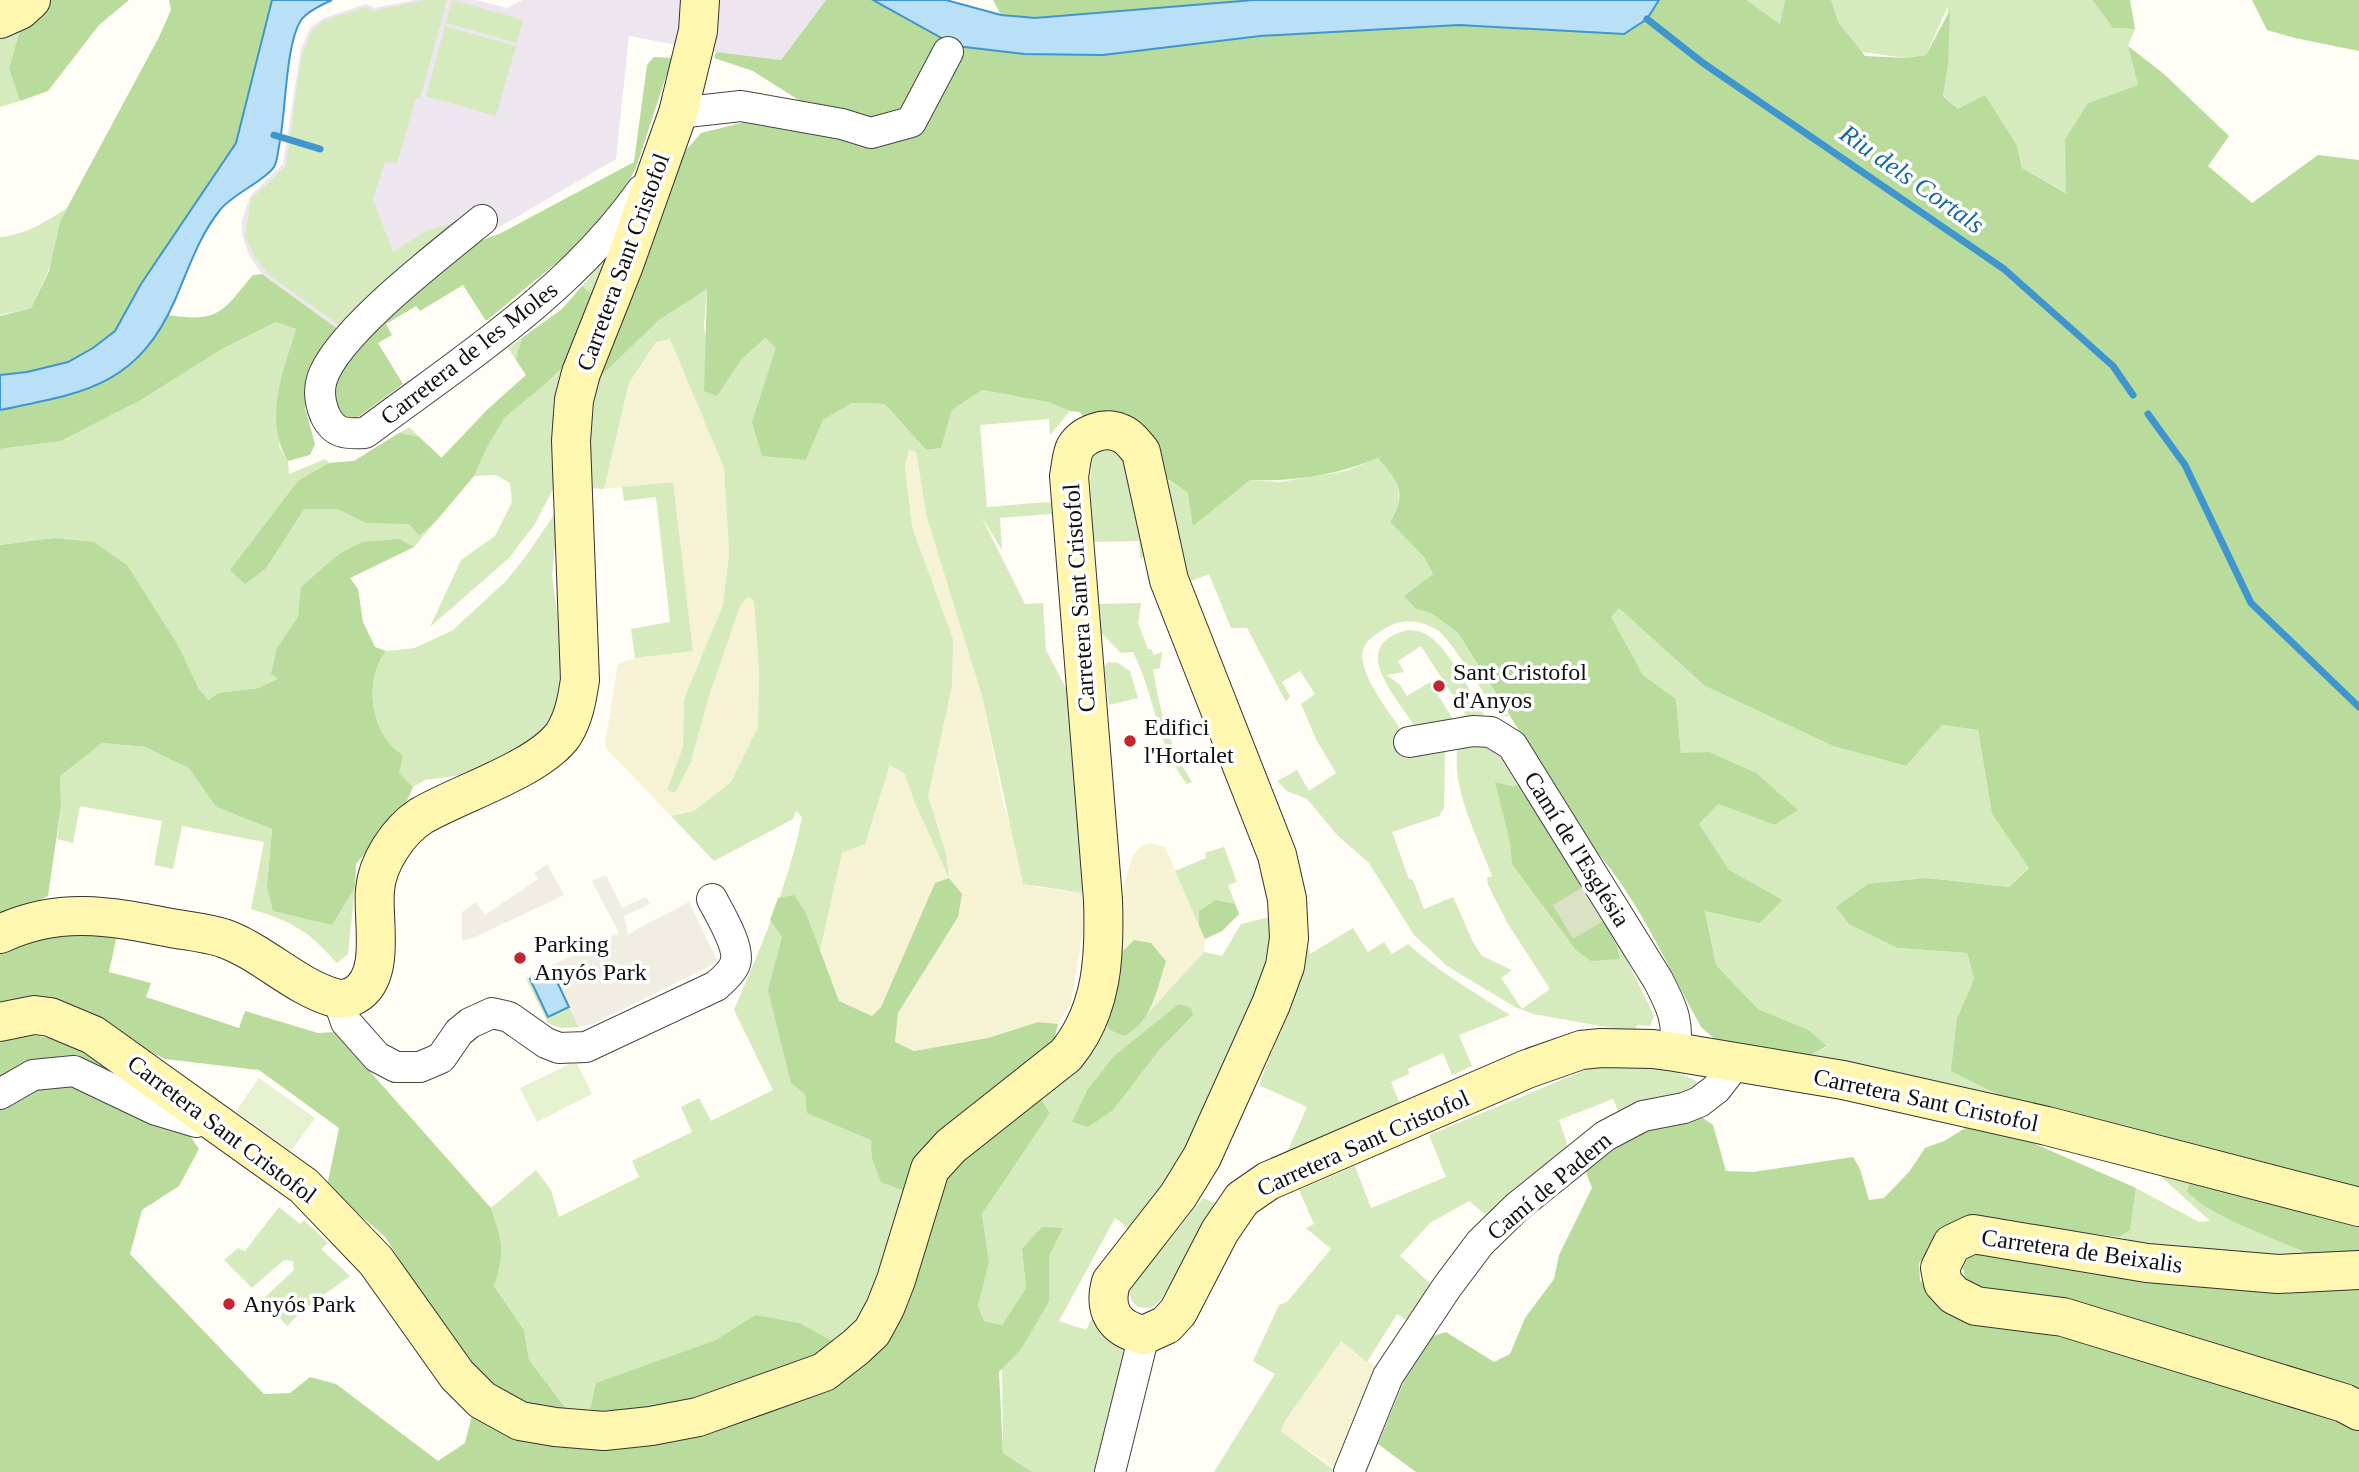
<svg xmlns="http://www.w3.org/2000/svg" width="2359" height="1472" font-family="Georgia,serif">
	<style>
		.industrial { fill: #eee6ef }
		.farmland { fill: #f6f3d4 }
		.green { fill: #d5ebbd }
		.forest { fill: #b9dc9c }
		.cemetery { fill: #d9e3c4 }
		.pitch { fill: #e6f2cf }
		.plaza { fill: #f1ede2 }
		.water { fill: #b9e0f7; stroke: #3f96cf; stroke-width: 2 }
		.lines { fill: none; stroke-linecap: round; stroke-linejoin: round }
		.stream { stroke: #3f96cf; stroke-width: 7 }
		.street-casing { stroke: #444; stroke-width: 32 }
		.secondary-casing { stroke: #333; stroke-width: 40 }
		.street { stroke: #fff; stroke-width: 30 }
		.secondary { stroke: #fff6b0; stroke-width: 38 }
		.poi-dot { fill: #c4262e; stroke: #fff; stroke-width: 2.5 }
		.labels { text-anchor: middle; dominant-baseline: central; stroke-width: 7; stroke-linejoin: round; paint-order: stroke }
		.street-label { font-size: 24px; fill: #111; stroke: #fff }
		.poi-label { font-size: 24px; fill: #111; stroke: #fff; text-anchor: start }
		.water-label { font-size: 26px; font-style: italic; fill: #1768a6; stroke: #fff }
	</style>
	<rect width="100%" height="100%" fill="#fffdf5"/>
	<path class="industrial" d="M414 0H475L507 8 523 0H826L778 64 629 36 616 159 465 247 362 346 262 274 249 255 242 235V220L250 196 283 164 301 48 311 27 324 18 366 4 374 8Z"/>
	<g class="farmland">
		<path d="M670 338 724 468 729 553 723 606 684 699 683 747 668 790 691 762 709 696 741 604 748 597 754 601 759 670 758 727 732 782 694 811 671 816 606 748 605 744 618 664 635 658 693 650 672 482 604 489 629 383 656 342Z"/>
		<path d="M909 450 916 452 927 518 982 696 1004 807 1035 887 1083 893 1087 905 1071 1003 1058 1024 1038 1022 988 1038 914 1051 895 1042 898 1013 958 917 935 883 881 1007 872 1016 839 1001 820 952 842 853 865 844 890 765 905 774 914 801 946 853 928 796 953 639 912 527 905 467Z"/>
		<path d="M1149 843 1165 847 1205 939 1204 952 1134 1031 1104 1020 1121 963 1118 903 1133 855 1142 846Z"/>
		<path d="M1341 1340 1381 1371 1338 1470 1281 1431 1285 1421Z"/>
	</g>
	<g class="green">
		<path d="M425 0H447L420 99 416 98 397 163 385 162 373 199 393 252 427 230 449 224 452 230 346 330 270 276 255 257 245 236 251 199 286 166 301 57 312 31 323 21 366 7 373 11Z"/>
		<path d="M452 0 523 20 517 43 446 23Z"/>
		<path d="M1746 0H1785L1781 25 1746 1Z"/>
		<path d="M1831 0H2092L2113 28 2135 29 2128 46 2138 85 2088 103 2065 139 2067 193 2022 168 2017 146 1958 109 1943 95 1948 65V6L1926 55 1906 58 1861 52 1839 23Z"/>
		<path d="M21 25 9 69 20 101 0 107V32Z"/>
		<path d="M445 26 516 46 496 116 426 96Z"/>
		<path d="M66 209 60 221 50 267 31 308 0 315V237C25 235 45 222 66 209Z"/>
		<path d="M622 237 557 481 535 524 509 558 430 627 461 560 495 536 512 502 510 483 496 475 474 476 414 547 350 578 300 666 259 688 218 693 207 700 199 689 178 645 128 566 53 538 0 545V449L61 441 141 400 222 349 276 322 296 329 285 364 279 447 288 461 289 474 325 459 329 463 354 461 409 427 441 458 487 410 526 375 508 348 565 307Z"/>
		<path d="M707 288 704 327 717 395 742 359 765 338 776 348 806 460 823 420 852 403 885 404 926 450 941 448 952 410 982 390 1048 402 1070 411 1050 435 1049 419 980 425 987 507 1047 502 1051 503 1052 514 1000 518 1002 550 981 516 1025 604 1043 603 1046 650 1076 707 1090 892 1083 893 1023 884 982 696 927 518 916 452 909 450 905 467 912 527 953 639 952 686 928 796 946 853 949 878 914 801 905 774 890 765 865 844 842 853 816 969 842 1127 872 1140V1158L904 1191 883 1282 859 1321 834 1343 755 1315 717 1340 597 1383 591 1411H568L529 1360 524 1330 494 1286C506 1251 502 1242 491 1208L536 1170 551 1190 559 1217 639 1177 632 1161 692 1132 681 1107 699 1098 711 1121 773 1090 734 1010C760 948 789 884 802 817L796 811 793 819 714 861 671 816 694 811 731 782 758 727 759 670 754 601 748 597 741 604 709 696 691 762 675 793 667 790 683 747 684 699 723 605 729 553 724 468 670 339 656 342 629 383 604 489 587 488V411L598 379 659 320Z"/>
		<path d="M1115 449 1127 452 1150 557 1140 558 1139 541 1094 542C1093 526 1086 467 1094 456 1098 450 1109 450 1115 449Z"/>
		<path d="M1378 458C1398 483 1407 491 1390 522L1424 557 1433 574 1404 596 1416 609 1431 613 1458 633 1509 716 1499 717C1488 700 1450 637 1436 629 1419 620 1402 618 1386 628 1378 633 1370 637 1365 645 1352 667 1390 713 1402 731L1397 732 1401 741 1400 755 1406 758 1445 750 1444 808 1439 816 1392 832 1409 879 1413 880 1424 909 1453 897 1473 942 1482 956 1512 970 1501 978 1522 1009 1550 989 1508 924 1488 885 1487 878 1492 876C1478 837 1450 787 1458 745L1490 746 1504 761 1621 947 1654 1016 1650 1026 1637 1025 1635 1032 1533 1014 1515 1007 1447 966 1414 935 1369 863 1338 836 1307 799 1287 791 1277 781 1297 770 1309 791 1336 773 1317 741 1301 704 1315 694 1300 671 1282 682 1290 696 1286 702 1247 628H1231L1209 574 1184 584 1160 475 1188 493 1250 480 1280 482 1346 471Z"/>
		<path d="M673 482 693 651 635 658 631 629 670 622 656 497 624 501 622 487Z"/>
		<path d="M558 509 552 577 566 671 548 735 463 775 425 780 413 787 398 773 403 755C370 734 363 681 386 651L415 648 453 630 506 581 526 556Z"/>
		<path d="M1141 603 1138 623 1148 649H1151L1154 655 1162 652 1160 668 1153 670C1160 711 1169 746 1192 782L1187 784C1156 745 1155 695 1133 652L1121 653 1097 629 1096 604Z"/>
		<path d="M1619 607 1705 686 1833 746 1906 766 1942 725 1978 730 1992 814 2029 867 2009 887 1927 878 1898 948 1967 953 1974 979 1957 1018 2003 1097 1809 1056 1827 1047 1809 1030 1758 1009 1716 965 1705 910 1760 923 1783 900 1729 870 1698 824 1718 804 1775 825 1797 810 1709 752 1681 754 1676 699 1643 675 1610 617Z"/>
		<path d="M1408 630C1413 630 1419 631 1424 633 1449 646 1471 694 1486 718L1463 722 1460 717 1465 714 1421 646 1398 661 1404 672 1387 675 1400 685 1407 696 1430 682 1454 721 1416 728C1396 696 1346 645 1408 630Z"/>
		<path d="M1108 662 1118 663 1130 671 1138 698 1109 705 1104 667Z"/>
		<path d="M102 743 145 747 190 768 216 807 272 829 267 886 331 925 355 887 348 954 337 963C308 931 294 922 251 909L264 842 182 826 173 869 154 865 162 821 80 806 73 843 57 839 61 806 60 775Z"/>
		<path d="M1224 847 1237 882 1228 885 1239 914 1222 931 1205 939 1175 871 1206 858 1205 853Z"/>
		<path d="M1274 916 1267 972 1182 1163 1133 1232 1115 1218 1059 1321 1086 1330 1097 1309 1128 1343 1097 1469 1094 1472H1032L1003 1453 1002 1368 1022 1348 1049 1302V1256L1022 1249 1026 1288 1002 1325 984 1321 978 1306 989 1262 982 1214 1050 1113 1038 1095 1104 1020 1131 1032 1204 952 1222 956 1241 924Z"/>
		<path d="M1353 928 1368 952 1384 942 1392 954 1408 944C1439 972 1475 993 1510 1015L1459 1035 1472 1066 1452 1075 1443 1053 1408 1069 1409 1074 1391 1082 1402 1109 1284 1159 1307 1107 1259 1085 1289 1007 1307 944 1310 954Z"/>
		<path d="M530 979 548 1017 569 1007 579 1027 561 1028 548 1023 527 981Z"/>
		<path d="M1600 1064C1632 1063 1668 1065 1696 1081L1697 1088 1620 1115 1613 1099 1559 1120 1570 1153 1488 1217 1469 1201 1430 1223 1400 1256 1433 1286 1412 1323 1397 1314 1367 1362 1341 1341 1285 1421 1281 1431 1337 1472H1214L1275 1374 1253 1361 1279 1305 1287 1302 1331 1249 1306 1228 1314 1224 1299 1190 1355 1166 1371 1208 1446 1177 1429 1135Z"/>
		<path d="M2156 1172 2190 1182 2311 1257 2258 1259 2150 1246 2119 1237 2130 1229 2136 1188 2199 1222 2210 1221Z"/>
		<path d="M1203 1198 1221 1206 1208 1223 1159 1302 1151 1308 1138 1307 1132 1301 1129 1291 1132 1282 1167 1243Z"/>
		<path d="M279 1207 300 1224 304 1220 328 1243 321 1249 350 1276 303 1310 287 1326 263 1299 294 1270 293 1261 284 1260 252 1288 224 1260 238 1248 245 1251Z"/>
	</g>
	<g class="forest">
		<path d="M49 0H129L99 25 48 91 20 101 9 69 21 25Z"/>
		<path d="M169 0H272L236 143 141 284 115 331 93 348 68 362 27 372 0 375V316L31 308 49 271 60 221 159 37 171 10Z"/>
		<path d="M826 0H873L956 46 1260 36 1459 25 1624 34 1657 5 1659 0H1746L1780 24 1785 0H1831L1839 23 1865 56 1906 58 1926 55 1950 10 1948 65 1943 96 1958 109 1985 95 2017 146 2022 168 2066 193 2065 139 2088 103 2138 85 2128 46 2164 74 2229 136 2208 166 2252 203 2318 155 2359 160V1193L2003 1097 1951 1071 1957 1018 1974 979 1967 953 1898 948 1849 924 1836 907 1868 884 1927 878 2009 887 2029 868 1992 814 1978 730 1942 725 1906 766 1833 746 1705 686 1619 608 1611 617 1643 675 1676 699 1681 753 1709 752 1756 773 1798 810 1775 825 1718 804 1699 824 1729 870 1783 900 1760 923 1705 911 1716 965 1758 1009 1809 1030 1827 1046 1809 1056 1717 1041 1701 1027C1666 964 1628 874 1573 829L1568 850 1614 938 1620 959 1591 961 1576 950 1512 864 1510 842 1495 782 1514 787 1541 774 1527 743 1458 633 1431 613 1416 609 1404 596 1433 574 1424 557 1390 522C1408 491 1398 483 1378 458 1337 475 1294 482 1250 480L1193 526 1188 493 1087 424 1080 412 1070 411 1048 402 982 390 952 410 941 448 926 450 885 404 852 403 823 420 806 460 762 456 752 422 776 348 765 338 742 359 717 396 704 391 707 289 659 320 598 379 630 285 686 150 701 133 745 122H781L831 116 797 99 753 71 714 58 716 52 781 60Z"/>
		<path d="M993 0H1251L1035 18 1001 15Z"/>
		<path d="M2092 0H2130L2135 29 2113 28Z"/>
		<path d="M2252 0H2359V51L2295 38 2267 30Z"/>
		<path d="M654 57 672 58 636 168 616 203 566 255 486 321 463 285 420 311 416 306 386 324 392 335 378 343 403 384 354 420 340 421 332 410 334 376 358 343 465 247 501 233 634 162 647 65Z"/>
		<path d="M262 274 342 332 311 381 305 408 315 444 310 455 288 461C263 420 283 371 296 329L276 322 222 349 141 400 61 441 0 449V410L57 398 147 347 168 315C219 323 222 312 253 275Z"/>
		<path d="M582 286 597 299 575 355 544 385 505 417 486 449 474 476 436 521 419 536 409 524 366 523 338 509H304L266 568 245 584 230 570 298 481 329 463 354 461 399 433 419 437 442 458 487 410 526 375 516 360 522 338 562 309Z"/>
		<path d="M53 538 94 542 128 566 178 645 199 689 208 700 218 693 259 688 278 678 271 674 277 648 298 617 301 587 339 554 362 542 399 539 414 547 350 578 358 589 363 622 375 647 386 651C363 681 370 734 403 755L399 773 413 787 405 805 356 864 355 887 332 925 273 911 267 886 272 829 216 807 189 768 145 747 102 743 60 776 61 806 48 896 0 920V545Z"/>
		<path d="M949 878 962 894 958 917 898 1013 895 1042 914 1051 988 1038 1038 1022 1058 1024 1055 1036 1084 1050 1038 1094 1050 1113 982 1214 989 1262 978 1306 984 1321 1002 1325 1026 1288 1022 1249 1042 1227 1063 1228 1049 1256V1302L1022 1348 999 1372 1003 1453 1032 1472H0V1041L13 1037 32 1035 84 1044 165 1100 199 1149 179 1186 142 1210 130 1254 264 1394 290 1393 310 1377 336 1384 438 1461 465 1443 482 1375 453 1342 385 1237 327 1186 339 1128 259 1070 165 1059 99 1026 0 1014V946L49 932 117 935 109 972 151 983 146 997 239 1028 245 1011 318 1033 335 1032 491 1208C502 1242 506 1251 494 1286L524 1330 529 1360 568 1411H590L596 1383 716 1340 755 1315 799 1323 834 1342 859 1321 883 1282 904 1191 881 1182 872 1158 871 1140 807 1113 805 1094 791 1083 768 990 782 937 770 920 778 898 794 895 806 913 839 1001 872 1016 881 1007 935 883Z"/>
		<path d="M1216 900 1235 904 1239 914 1222 931 1205 939 1199 925V911Z"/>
		<path d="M1134 940 1151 943 1166 961C1157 989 1152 1022 1124 1036L1110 1030 1104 1020 1121 963V953Z"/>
		<path d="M1179 1004 1191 1008 1193 1015 1159 1050 1113 1110 1088 1127 1072 1122 1088 1089 1114 1056Z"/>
		<path d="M1700 1116 1713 1125 1726 1171 1753 1172 1853 1157 1860 1169 1869 1200 1884 1198 1909 1172 1925 1148 1944 1141 1967 1127 2033 1143 2136 1188 2130 1230 2119 1237 1979 1219 1938 1238 1919 1263 1920 1280 1940 1299 2028 1329 2133 1353 2359 1425V1472H1416L1378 1444 1405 1378 1427 1338 1446 1332 1494 1362 1510 1354 1525 1318 1554 1279 1559 1255 1592 1188 1584 1167 1631 1133Z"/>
		<path d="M2190 1182 2359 1222V1255L2311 1257 2300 1250 2236 1223 2204 1206 2187 1192Z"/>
		<path d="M1981 1254 2091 1274 2246 1289 2359 1287V1396L2088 1307 1977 1286 1965 1281 1963 1268 1969 1256Z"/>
	</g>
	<path class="cemetery" d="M1583 887 1605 920 1573 939 1553 905Z"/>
	<g class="pitch">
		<path d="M576 1061 592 1094 537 1122 520 1088Z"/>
		<path d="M259 1078 315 1118 291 1151 236 1111Z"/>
	</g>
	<g class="plaza">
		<path d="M547 864 564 895 473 938 462 941V912L476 902 485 915 538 879 534 873Z"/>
		<path d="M606 875 622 908 646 897 650 904 624 916 628 934 689 902 718 962 593 1024 579 1027 551 970 527 981 525 978 619 933 592 881Z"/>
	</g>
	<g class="water">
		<path d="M272 0H332C323 4 307 12 301 20 285 45 286 115 279 146 278 152 277 162 274 167 266 180 231 195 220 210 199 236 188 270 175 300 137 387 83 393 0 410V375L27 372 68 362 93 348 115 331 141 284 236 143Z"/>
		<path d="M873 0H946L1001 15 1035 18 1254 0H1659L1647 19 1624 34 1459 25 1260 36 1103 55 1024 54 956 46Z"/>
		<path d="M551 969 569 1007 548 1017 530 979Z"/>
	</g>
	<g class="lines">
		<g class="stream">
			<path d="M1647 19 1703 63 2004 269 2113 366 2133 395"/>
			<path d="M274 135 320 149"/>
			<path d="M2148 414 2185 465 2251 603 2359 707"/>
		</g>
		<defs>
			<g id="street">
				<path d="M678 113 741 106 842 124 871 133 911 122 948 52"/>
				<path d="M482 220C442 253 337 332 322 379 318 392 320 403 325 415 334 434 346 434 365 433 464 359 570 292 642 190"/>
				<path d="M1409 742 1473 731 1491 732 1512 745 1658 980C1672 1007 1679 1021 1675 1052"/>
				<path d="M338 999 346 1022 377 1057 396 1067H420L441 1058 459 1032 470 1023 492 1013 509 1017 546 1043 559 1048 586 1047 716 986C723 980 732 972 735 964 741 948 719 913 712 899"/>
				<path d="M0 1094 33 1075 74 1071 156 1110 196 1122 207 1119"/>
				<path d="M1110 1472 1144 1335"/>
				<path d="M1349 1472 1388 1376 1447 1287 1480 1243 1517 1207 1605 1136 1643 1116 1684 1108 1699 1102 1716 1089 1727 1075 1731 1062"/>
			</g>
			<g id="secondary">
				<path d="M0 19 20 10 31 0"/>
				<path d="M0 934C59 906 109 916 171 928 188 931 207 933 223 938 263 952 295 987 335 998 340 1000 350 998 355 995 387 977 372 920 375 890 377 863 398 831 421 816 460 793 537 770 563 735 574 718 577 699 580 680L571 441 574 400 581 373 624 265 678 113 698 31 700 0"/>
				<path d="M0 1022 34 1015 50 1017 93 1035 304 1186 376 1261 457 1375 482 1400 520 1421 555 1427 604 1431 651 1426 698 1417 824 1372 856 1347 872 1332 885 1308 896 1280 930 1169 951 1146 1066 1055C1103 1010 1105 956 1103 900L1069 476C1071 467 1071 456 1075 448 1083 434 1105 426 1120 433 1129 436 1135 445 1141 452L1169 580 1277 855 1287 899 1289 938 1285 966 1271 1004 1202 1157 1178 1196 1111 1282C1103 1310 1114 1329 1144 1335L1166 1325 1178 1312 1220 1231 1242 1199 1268 1181 1527 1069 1581 1050 1601 1048 1653 1049 1675 1052 1843 1080 2047 1126 2359 1207"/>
				<path d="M2359 1270 2278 1274 2147 1263 1973 1234 1952 1244 1940 1268 1943 1283 1954 1295 1976 1306 2063 1317 2344 1403 2359 1411"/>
			</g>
		</defs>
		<use href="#street" class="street-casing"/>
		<use href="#secondary" class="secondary-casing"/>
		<use href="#street" class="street"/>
		<use href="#secondary" class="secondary"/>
	</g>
	<g class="poi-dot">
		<circle cx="1439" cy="686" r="7"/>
		<circle cx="1130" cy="741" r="7"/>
		<circle cx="520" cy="958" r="7"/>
		<circle cx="229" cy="1304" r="7"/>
	</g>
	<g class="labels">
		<g class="street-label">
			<text transform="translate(623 262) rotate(-70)">Carretera Sant Cristofol</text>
			<text transform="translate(469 353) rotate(-38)">Carretera de les Moles</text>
			<text transform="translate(1079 598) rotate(-94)">Carretera Sant Cristofol</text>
			<text transform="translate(1577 849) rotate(58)">Camí de l'Església</text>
			<text transform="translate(1926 1100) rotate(12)">Carretera Sant Cristofol</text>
			<text transform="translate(222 1129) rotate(37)">Carretera Sant Cristofol</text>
			<text transform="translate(1363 1143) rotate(-24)">Carretera Sant Cristofol</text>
			<text transform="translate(1549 1186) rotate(-40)">Camí de Padern</text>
			<text transform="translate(2082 1251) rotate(8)">Carretera de Beixalis</text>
		</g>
		<g class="poi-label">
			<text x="1453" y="672">Sant Cristofol<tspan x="1453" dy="28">d'Anyos</tspan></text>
			<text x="1144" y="727">Edifici<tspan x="1144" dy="28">l'Hortalet</tspan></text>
			<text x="534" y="944">Parking<tspan x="534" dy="28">Anyós Park</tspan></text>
			<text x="243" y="1304">Anyós Park</text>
		</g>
		<g class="water-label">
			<text transform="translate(1912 179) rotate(35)">Riu dels Cortals</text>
		</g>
	</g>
</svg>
